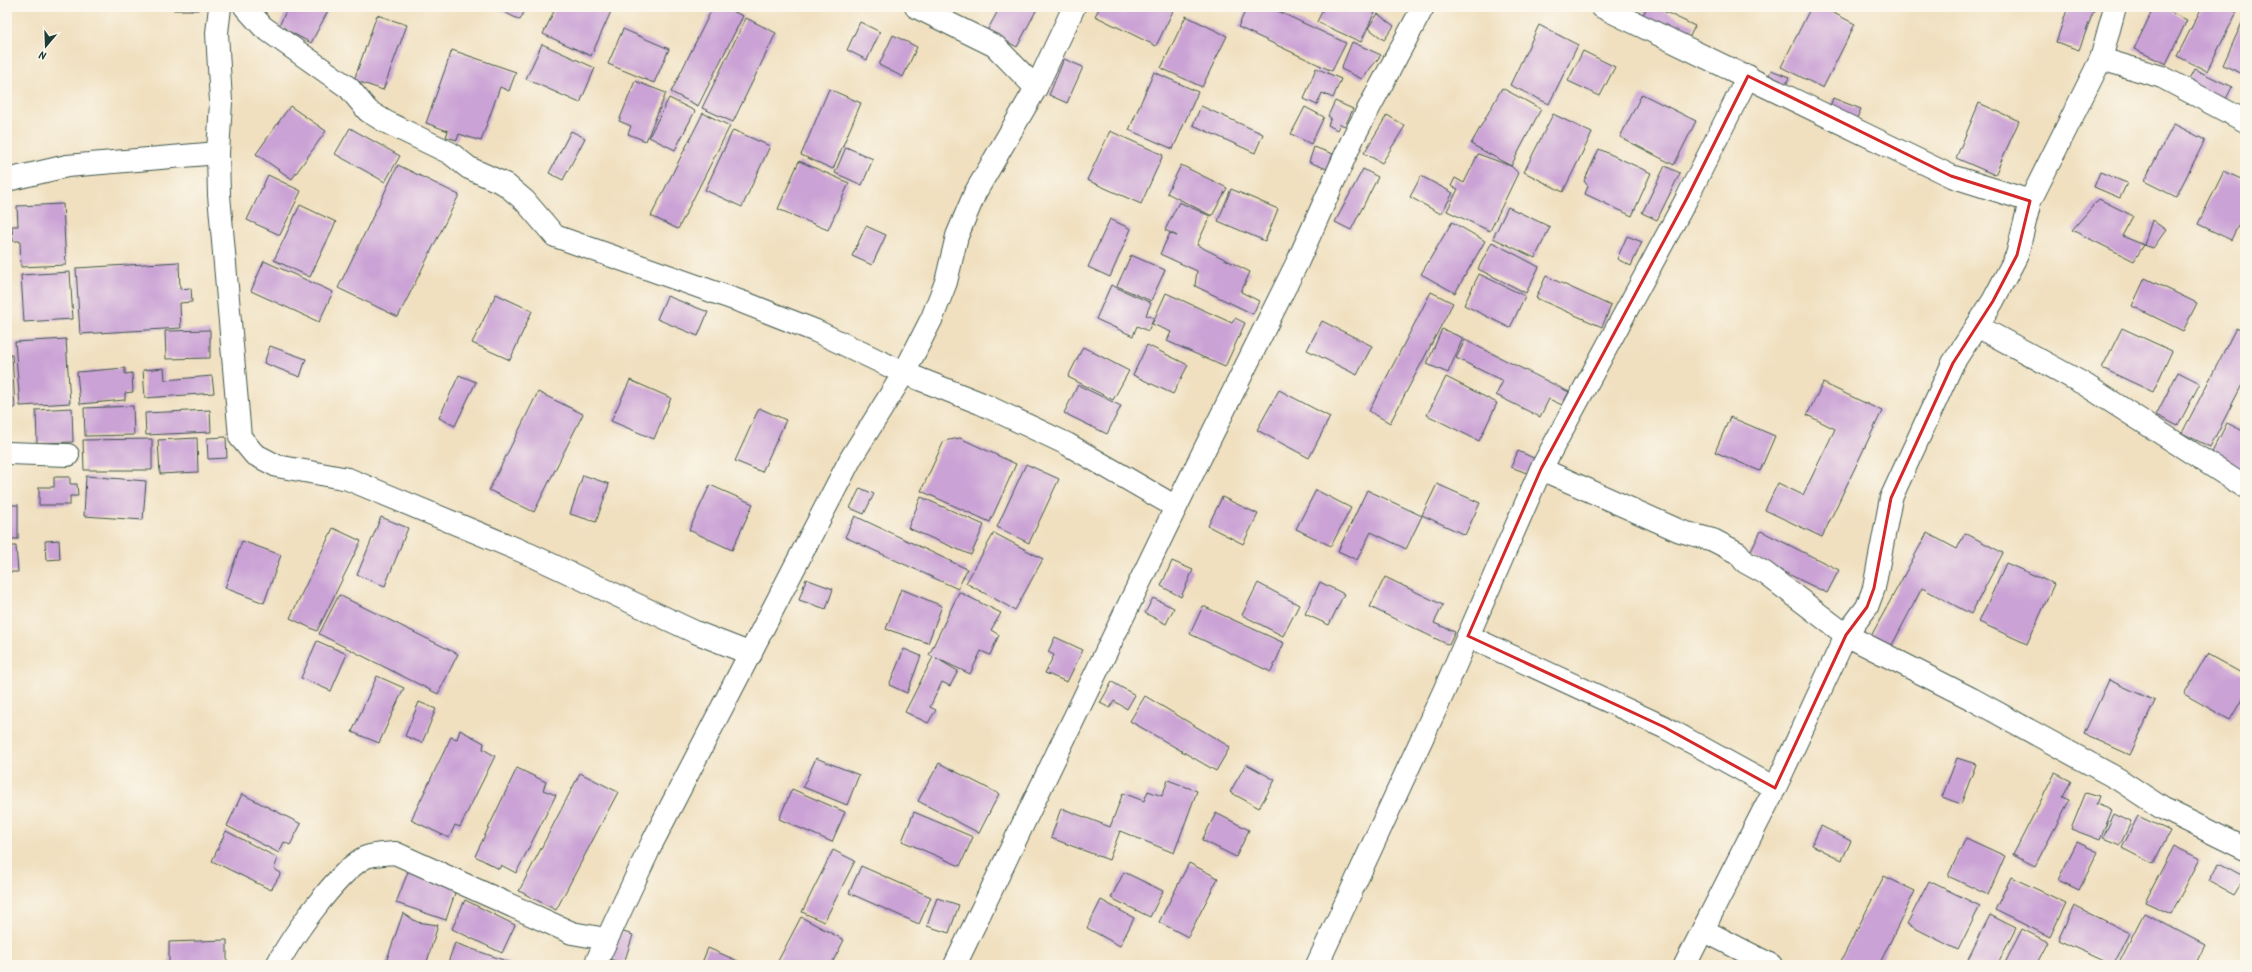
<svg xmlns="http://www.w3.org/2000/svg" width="2252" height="972" font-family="Kalam,sans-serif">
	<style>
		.building { fill: #caa2d5 }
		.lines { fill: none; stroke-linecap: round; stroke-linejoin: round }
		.minor-casing { stroke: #3e5549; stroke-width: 24 }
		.minor { stroke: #fff; stroke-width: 22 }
		.marked { fill: none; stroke: #d62828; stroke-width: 3; stroke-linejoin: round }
	</style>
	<rect width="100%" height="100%" fill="#fbf7ec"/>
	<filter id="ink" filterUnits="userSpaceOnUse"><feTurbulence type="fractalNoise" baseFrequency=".025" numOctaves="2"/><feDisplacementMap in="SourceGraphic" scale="8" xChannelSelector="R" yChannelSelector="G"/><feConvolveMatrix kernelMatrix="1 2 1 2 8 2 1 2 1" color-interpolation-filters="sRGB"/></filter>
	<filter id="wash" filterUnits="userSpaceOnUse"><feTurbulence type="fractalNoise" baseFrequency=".012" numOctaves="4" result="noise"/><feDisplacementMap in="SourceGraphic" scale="16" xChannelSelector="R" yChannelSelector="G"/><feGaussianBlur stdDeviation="0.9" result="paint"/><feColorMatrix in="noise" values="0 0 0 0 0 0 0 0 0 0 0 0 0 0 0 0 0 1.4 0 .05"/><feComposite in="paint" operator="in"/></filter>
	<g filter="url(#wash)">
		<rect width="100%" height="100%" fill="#f0e0c0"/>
		<g id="blocks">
			<g class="building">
				<rect x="174" y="7" width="24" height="3"/>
				<path d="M288 7H330L311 43 279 26Z"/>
				<path d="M494 7H526L520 20Z"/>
				<path d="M556 7H613L591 56 543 34Z"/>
				<path d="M713 7H724L743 16 698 106 671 92Z"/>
				<path d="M1000 7H1038L1017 47 987 31Z"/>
				<path d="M1100 7H1175L1156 46 1095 16Z"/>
				<path d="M1247 7H1269L1346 43 1332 71 1238 27Z"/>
				<path d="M1324 7H1364L1375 12 1361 42 1317 22Z"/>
				<path d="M1647 7H1655L1695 26 1687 42 1641 19Z"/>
				<path d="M1811 7H1822L1855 24 1823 88 1781 67Z"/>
				<path d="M2068 7H2095L2079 50 2056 42Z"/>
				<path d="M2154 7H2160L2187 20 2166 64 2134 49Z"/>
				<path d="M2202 7H2227L2237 12 2207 71 2177 56Z"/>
				<path d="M1378 14 1394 26 1384 40 1368 28Z"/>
				<path d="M377 15 407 25 383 90 354 80Z"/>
				<path d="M1186 16 1227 36 1202 87 1161 68Z"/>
				<path d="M2245 16V70L2243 74 2223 65Z"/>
				<path d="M746 18 776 33 733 122 702 108Z"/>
				<path d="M860 22 880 32 867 60 847 50Z"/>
				<path d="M1539 25 1578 45 1549 104 1510 85Z"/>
				<path d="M623 29 669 49 654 83 608 64Z"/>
				<path d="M893 35 917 47 903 77 879 65Z"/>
				<path d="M1352 42 1381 55 1362 79 1341 69Z"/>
				<path d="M542 44 595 68 580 103 526 79Z"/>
				<path d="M452 50 516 72 509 91 500 87 481 141 459 134 457 140 446 137 448 131 426 123Z"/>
				<path d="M1583 51 1615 67 1600 96 1568 81Z"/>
				<path d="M1064 59 1083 67 1067 103 1049 95Z"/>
				<path d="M1316 68 1341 79 1333 98 1322 93 1317 105 1304 99Z"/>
				<path d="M2194 69 2232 87 2224 103 2186 85Z"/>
				<path d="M1771 70 1789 77 1785 88 1767 81Z"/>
				<path d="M1154 72 1198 92 1173 149 1129 130Z"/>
				<path d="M635 81 666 93 646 141 628 134 631 126 619 121Z"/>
				<path d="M1502 88 1541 109 1511 166 1471 144Z"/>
				<path d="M829 89 861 103 833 169 801 155Z"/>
				<path d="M1642 94 1696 121 1674 165 1620 137Z"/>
				<path d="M669 98 695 111 675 150 649 137Z"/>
				<path d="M1833 98 1861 109 1856 120 1829 109Z"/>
				<path d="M1335 101 1353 109 1345 126 1340 124 1337 130 1328 125 1331 118 1328 116Z"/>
				<path d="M1979 103 2019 121 1995 175 1956 158Z"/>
				<path d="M290 106 326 131 292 179 256 154Z"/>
				<path d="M1201 106 1263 134 1255 153 1193 125Z"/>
				<path d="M1305 107 1324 117 1311 144 1291 134Z"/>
				<path d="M703 113 730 126 678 229 651 216Z"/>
				<path d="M1553 114 1592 133 1563 192 1524 172Z"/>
				<path d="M1387 115 1405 126 1382 163 1364 153Z"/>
				<path d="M2174 124 2205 140 2176 197 2144 181Z"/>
				<path d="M350 128 400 156 385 182 335 154Z"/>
				<path d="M733 130 770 146 742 207 705 190Z"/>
				<path d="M571 131 585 138 563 180 549 173Z"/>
				<path d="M1110 131 1163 155 1141 204 1087 180Z"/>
				<path d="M846 147 873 159 862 185 835 173Z"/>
				<path d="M1314 147 1333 154 1327 169 1309 162Z"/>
				<path d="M1599 149 1651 173 1632 216 1585 194 1588 186 1584 181Z"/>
				<path d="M1478 154 1511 166 1518 173 1490 231 1447 211 1458 189 1451 186 1455 178 1464 183Z"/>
				<path d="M799 161 849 183 828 230 778 209Z"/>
				<path d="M398 165 459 195 398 317 338 288Z"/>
				<path d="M1181 165 1227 188 1212 216 1167 193Z"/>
				<path d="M1665 166 1680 173 1657 220 1642 213Z"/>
				<path d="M1363 169 1378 177 1351 230 1335 222Z"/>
				<path d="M2224 171 2245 181V212L2231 240 2198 224Z"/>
				<path d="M2100 172 2127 183 2120 198 2094 187Z"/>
				<path d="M268 175 301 191 280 235 247 220Z"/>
				<path d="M1421 176 1453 193 1441 214 1410 197Z"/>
				<path d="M1231 189 1278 209 1265 241 1218 221Z"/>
				<path d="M2099 199 2133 216 2122 236 2144 245 2152 220 2166 230 2153 248 2144 245 2134 261 2072 230Z"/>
				<path d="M1179 202 1210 216 1197 245 1250 272 1241 292 1259 301 1253 314 1195 286 1197 271 1160 254 1170 233 1177 236 1165 230Z"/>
				<path d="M63 204 66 265 21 267 20 241H13L12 226H18L17 206Z"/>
				<path d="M300 205 336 222 310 277 274 260Z"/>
				<path d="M1508 207 1550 227 1535 258 1493 238Z"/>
				<path d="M1110 219 1131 229 1110 277 1088 267Z"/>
				<path d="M1452 222 1485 241 1455 293 1421 274Z"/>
				<path d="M866 226 886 235 872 265 852 256Z"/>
				<path d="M1627 236 1642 242 1631 266 1617 259Z"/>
				<path d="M1492 242 1539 267 1526 293 1478 269Z"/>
				<path d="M1131 255 1165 270 1151 301 1117 286Z"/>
				<path d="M264 261 333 292 319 322 251 291Z"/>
				<path d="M179 262 180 289 191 288 192 302 180 303 181 328 80 334 76 268Z"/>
				<path d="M70 272 73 319 24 322 21 275Z"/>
				<path d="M1479 274 1525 296 1510 328 1464 305Z"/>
				<path d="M1546 276 1611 306 1602 327 1536 298Z"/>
				<path d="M2145 278 2197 303 2183 331 2132 306Z"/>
				<path d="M1111 285 1151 303 1146 315 1154 318 1148 331 1137 326 1133 336 1096 319Z"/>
				<path d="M1431 292 1453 303 1390 423 1369 411Z"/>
				<path d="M1166 293 1232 323 1235 318 1245 323 1225 367 1167 341 1171 332 1152 324Z"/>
				<path d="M496 294 532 311 510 360 472 343Z"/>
				<path d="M667 296 708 312 698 336 657 319Z"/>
				<path d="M1322 321 1372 346 1357 375 1307 350Z"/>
				<path d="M2122 328 2172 351 2153 392 2102 368Z"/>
				<path d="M2236 328 2245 332V379L2210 447 2182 433Z"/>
				<path d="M1442 329 1463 338 1448 373 1427 364Z"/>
				<path d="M210 330V358L166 359 165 331Z"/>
				<path d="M66 339 70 403 20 406 15 342Z"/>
				<path d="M1465 340 1569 392 1562 405 1549 399 1540 417 1496 395 1503 381 1456 358Z"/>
				<path d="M1147 345 1188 365 1173 394 1133 375Z"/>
				<path d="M270 346 306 359 300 377 264 363Z"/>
				<path d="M1083 347 1129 371 1113 400 1068 377Z"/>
				<path d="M7 355H12L15 408H7Z"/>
				<path d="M125 368V374L132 373 133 392 125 393V400L80 404 77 372Z"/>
				<path d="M164 368 165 380 212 376 214 393 145 398 143 370Z"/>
				<path d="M2178 372 2200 383 2178 426 2156 415Z"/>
				<path d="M459 375 476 382 455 426 439 418Z"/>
				<path d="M1446 377 1497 403 1479 441 1427 415Z"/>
				<path d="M630 380 671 398 654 439 611 421Z"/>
				<path d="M1823 383 1882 411 1822 537 1765 510 1778 483 1803 495 1835 429 1807 415Z"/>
				<path d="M1078 385 1121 406 1107 434 1064 413Z"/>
				<path d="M1279 390 1330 417 1309 458 1257 430Z"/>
				<path d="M538 392 583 414 534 512 489 490Z"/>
				<path d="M133 406 134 435 85 436 84 408Z"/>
				<path d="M72 408 73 442 37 443 36 410Z"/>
				<path d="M759 408 786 420 762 472 735 461Z"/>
				<path d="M210 410 211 432 146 435 145 413Z"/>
				<path d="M1730 417 1775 436 1760 471 1715 452Z"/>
				<path d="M2227 423 2245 432V466L2241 474 2209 458Z"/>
				<path d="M226 437 227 458 208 459 207 438Z"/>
				<path d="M197 438 198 472 160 474 158 440Z"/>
				<path d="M960 438 1016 464 990 522 921 491 944 441Z"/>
				<path d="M152 439V470H84L83 440Z"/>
				<path d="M1518 451 1538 460 1532 475 1511 467Z"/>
				<path d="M1026 464 1059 479 1029 543 997 527Z"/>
				<path d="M583 475 609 484 596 522 570 514Z"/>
				<path d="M86 476 146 481 143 520 84 516Z"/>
				<path d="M54 477H70V484H77L78 496H70V505H39V487H54Z"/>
				<path d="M1437 484 1480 503 1465 535 1422 515Z"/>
				<path d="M710 485 753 504 732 550 689 530Z"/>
				<path d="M860 488 874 494 864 514 850 508Z"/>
				<path d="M1316 490 1351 508 1331 546 1296 529Z"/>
				<path d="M1367 490 1422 516 1406 549 1371 532 1357 560 1338 551Z"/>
				<path d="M921 497 984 525 971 555 908 528Z"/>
				<path d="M1222 497 1258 514 1243 544 1208 526Z"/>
				<rect x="7" y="505" width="11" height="34"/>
				<path d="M855 516 967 569 958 589 845 537Z"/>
				<path d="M381 517 408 528 385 586 357 575Z"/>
				<path d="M333 528 361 541 317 631 290 618Z"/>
				<path d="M1761 531 1839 570 1827 593 1749 555Z"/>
				<path d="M994 533 1043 559 1015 610 966 583Z"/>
				<path d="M1927 533 1957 549 1965 533 2003 553 1971 614 1922 588 1890 649 1870 638Z"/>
				<path d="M59 540 60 559 46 560 45 541Z"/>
				<path d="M242 541 281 555 264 603 225 588Z"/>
				<path d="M7 546H16L18 572H7Z"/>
				<path d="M1172 561 1193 570 1181 597 1161 586Z"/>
				<path d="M2006 563 2054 584 2027 644 1979 622Z"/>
				<path d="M1385 577 1443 605 1434 623 1455 632 1449 645 1370 607Z"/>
				<path d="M806 579 833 589 826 609 799 600Z"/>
				<path d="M1320 582 1344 594 1329 625 1305 614Z"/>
				<path d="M1258 583 1299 605 1283 636 1242 615Z"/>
				<path d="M901 589 942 606 928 643 886 629Z"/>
				<path d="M959 592 1001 613 991 630 999 635 990 655 981 651 970 674 936 658 958 671 950 686 942 682 930 707 936 710 928 723 905 712 933 657 929 655Z"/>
				<path d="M339 595 458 654 438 694 319 634Z"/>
				<path d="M1153 598 1174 608 1166 624 1145 613Z"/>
				<path d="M1203 606 1284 643 1271 672 1190 634Z"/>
				<path d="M1055 637 1083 650 1067 682 1045 673 1054 655 1048 652Z"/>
				<path d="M317 641 347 654 331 691 301 678Z"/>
				<path d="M904 649 921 656 907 693 889 685Z"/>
				<path d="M2207 654 2245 675V694L2230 720 2184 694Z"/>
				<path d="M377 676 404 688 379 743 352 732Z"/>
				<path d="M2109 680 2155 701 2130 755 2084 734Z"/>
				<path d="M1112 682 1135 695 1127 709 1114 701 1110 708 1100 703Z"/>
				<path d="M1145 696 1230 747 1216 771 1130 721Z"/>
				<path d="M419 702 436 709 422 743 405 736Z"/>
				<path d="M460 730 484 743 483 749 495 756 460 827 455 825 449 838 411 820 451 737 457 739Z"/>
				<path d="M816 758 859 775 847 805 803 787Z"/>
				<path d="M1957 758 1976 764 1961 804 1942 797Z"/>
				<path d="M939 763 999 794 979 833 918 801Z"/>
				<path d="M1246 764 1275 780 1259 808 1230 792Z"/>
				<path d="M517 768 546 782 543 790 556 795 516 873 501 865 499 869 475 856Z"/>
				<path d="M580 773 618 792 556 910 519 891Z"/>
				<path d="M2055 773 2071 781 2063 796 2070 799 2035 866 2013 855Z"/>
				<path d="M1168 780 1197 791 1174 853 1120 831 1109 860 1051 838 1061 808 1110 827 1123 793 1144 801 1148 791 1162 796Z"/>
				<path d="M792 789 845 812 832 842 779 819Z"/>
				<path d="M2086 792 2099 796 2096 804 2112 810 2100 840 2071 829Z"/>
				<path d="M242 794 301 824 290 845 284 842 279 853 227 826Z"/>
				<path d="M914 812 973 837 960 866 902 841Z"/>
				<path d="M1216 813 1249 830 1236 857 1202 840Z"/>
				<path d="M2114 814 2131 822 2120 845 2103 838Z"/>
				<path d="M2138 816 2170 831 2153 864 2122 848Z"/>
				<path d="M1821 826 1851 841 1842 860 1812 845Z"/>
				<path d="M226 831 278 858 274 869 281 873 271 890 212 861Z"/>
				<path d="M1966 838 2005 856 1988 895 1948 876Z"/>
				<path d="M2077 842 2098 852 2079 890 2058 880Z"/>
				<path d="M2174 846 2200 859 2171 914 2145 902Z"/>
				<path d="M833 850 855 861 824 922 802 912Z"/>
				<path d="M1189 863 1218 878 1188 937 1159 922Z"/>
				<path d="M2219 863 2245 877 2234 895 2209 881Z"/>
				<path d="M861 866 931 897 919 924 849 893Z"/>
				<path d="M409 869 457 887 446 920 396 903Z"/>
				<path d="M1124 872 1163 891 1150 917 1111 898Z"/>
				<path d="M1884 876 1915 891 1879 965H1839Z"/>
				<path d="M2011 877 2066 903 2050 937 1995 910Z"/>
				<path d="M1929 881 1980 906 1958 950 1907 924Z"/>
				<path d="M937 898 959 905 949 933 927 926Z"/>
				<path d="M465 900 515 925 502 953 452 929Z"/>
				<path d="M1101 900 1134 918 1120 946 1087 928Z"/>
				<path d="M2074 906 2129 933 2113 965 2058 940Z"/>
				<path d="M403 913 417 922 438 925 426 965H385Z"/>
				<path d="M2144 913 2205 945 2195 965H2124L2119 962Z"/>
				<path d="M1990 915 2016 928 1997 965H1965Z"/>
				<path d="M801 917 844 940 831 965H785L778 961Z"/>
				<path d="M2022 929 2048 942 2036 965H2004Z"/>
				<path d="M617 930 633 935 624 963 609 959Z"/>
				<path d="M227 940V965H169V942Z"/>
				<path d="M455 943 509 962 508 965H447Z"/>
				<path d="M708 948 747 965H701Z"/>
			</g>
		</g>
	</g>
	<g filter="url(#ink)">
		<use href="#blocks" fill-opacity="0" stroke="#3e5549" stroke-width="1"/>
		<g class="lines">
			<defs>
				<g id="minor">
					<path d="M220 7 217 33 221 102 218 153 219 195 240 437 254 454 277 466 348 479 531 555 695 632 751 654"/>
					<path d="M245 7 263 27 349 88 368 111 386 122 450 153 469 168 505 184 525 201 555 236 745 303 816 331 904 373 980 403 1067 444 1176 507"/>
					<path d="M916 7 995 46 1036 88"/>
					<path d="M1602 7 1951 176 2030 201"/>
					<path d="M2101 59 2162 77 2245 121"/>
					<path d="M7 180 67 166 218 153"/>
					<path d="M1977 326 2084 384 2245 487"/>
					<path d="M7 453 68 455"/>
					<path d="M1541 469 1680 531 1713 540 1738 553 1745 562 1765 573 1846 635 1972 699 2118 779 2162 808 2245 849"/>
					<path d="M1468 636 1664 727 1775 788"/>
					<path d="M1703 930 1771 965"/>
					<path d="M277 965C292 936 335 876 362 859 370 854 386 854 395 853L572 933 606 939"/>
					<path d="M595 965 652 843 851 458 904 373 932 318 946 282 957 236 975 193 1036 88 1074 7"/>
					<path d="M955 965 1176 507 1298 261 1354 136 1423 7"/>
					<path d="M1317 965 1444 691 1541 469 1687 198 1748 76"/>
					<path d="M1685 965 1775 788 1846 635 1867 607 1874 588 1891 498 1953 363 1993 301 2017 255 2030 201 2101 59 2115 7"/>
				</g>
			</defs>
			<use href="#minor" class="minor-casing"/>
			<use href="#minor" class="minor"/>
		</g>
	</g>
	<path class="marked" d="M1748 76 1951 176 2030 201 2017 255 1993 301 1953 363 1891 498 1874 588 1867 607 1846 635 1775 788 1664 727 1468 636 1541 469 1687 198Z"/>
	<rect width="2252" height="972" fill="none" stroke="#fbf7ec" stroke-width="24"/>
	<g transform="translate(46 46) rotate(199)" stroke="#fbf7ec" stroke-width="3" paint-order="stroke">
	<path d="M0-3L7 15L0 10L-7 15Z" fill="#1f3d34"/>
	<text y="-6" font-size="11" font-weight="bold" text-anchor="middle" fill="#1f3d34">N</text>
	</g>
</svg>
